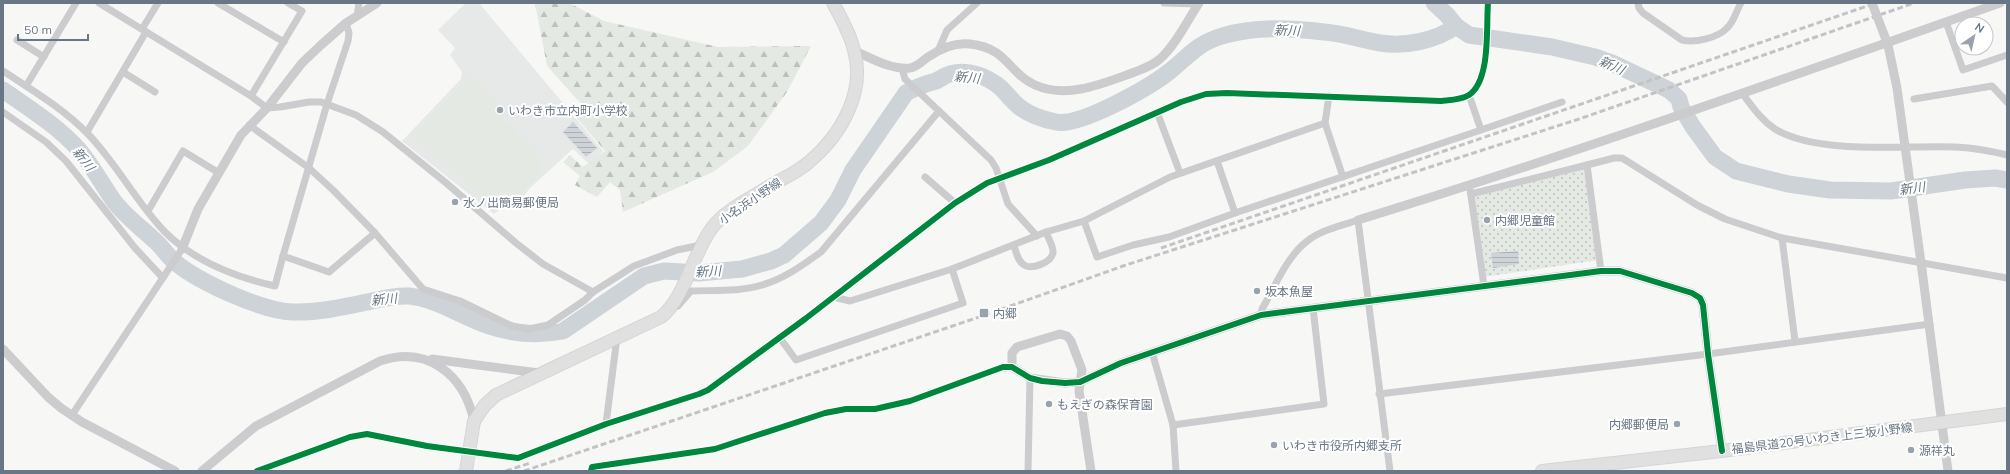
<svg xmlns="http://www.w3.org/2000/svg" width="2010" height="474" font-family="Mulish,'Noto Sans JP',sans-serif">
	<style>
		.built { fill: #e7e9e8 }
		.forest { fill: url(#forest-firs) }
		.park { fill: url(#park-dots) }
		.pitch { fill: #e5e9e4 }
		.water { fill: url(#water-rules) }
		.lines { fill: none; stroke-linecap: round; stroke-linejoin: round }
		.river { stroke: #cdd3d6; stroke-width: 17 }
		.primary-casing { stroke: #d4d5d5; stroke-width: 14 }
		.minor { stroke: #ccccce; stroke-width: 7 }
		.tertiary { stroke: #ccccce; stroke-width: 9 }
		.primary { stroke: #e0e0e1; stroke-width: 12 }
		.rail { stroke: #c2c3c4; stroke-width: 3; stroke-dasharray: 6 3; stroke-linecap: butt }
		.primary-bridge-casing { stroke: #d4d5d5; stroke-width: 14; stroke-linecap: butt }
		.tertiary-bridge { stroke: #ccccce; stroke-width: 9 }
		.primary-bridge { stroke: #e0e0e1; stroke-width: 12 }
		.cycleway-casing { stroke: #fff; stroke-width: 8 }
		.cycleway { stroke: #00873e; stroke-width: 6 }
		.poi-dot { fill: #9aa3ad; stroke: #fff; stroke-width: 1.5 }
		.labels { text-anchor: middle; dominant-baseline: central; stroke-width: 4; stroke-linejoin: round; paint-order: stroke }
		.poi-label { font-size: 12px; fill: #687685; stroke: #fff; text-anchor: start }
		.street-label { font-size: 12px; fill: #687685; stroke: #fff }
		.water-label { font-size: 13px; font-style: italic; fill: #647780; stroke: #fff }
	</style>
	<defs>
		<pattern id="forest-firs" width="22" height="20" patternUnits="userSpaceOnUse"><rect width="22" height="20" fill="#e5e9e4"/><path d="M5 1l3.5 6h-7zM16 11l3.5 6h-7z" fill="#bdc1be"/></pattern>
		<pattern id="park-dots" width="8" height="8" patternUnits="userSpaceOnUse"><rect width="8" height="8" fill="#e5e9e4"/><path d="M2 2h.1M6 6h.1" fill="none" stroke="#bdc1be" stroke-width="1.8" stroke-linecap="round"/></pattern>
		<pattern id="water-rules" width="6" height="5" patternUnits="userSpaceOnUse"><rect width="6" height="5" fill="#cdd3d6"/><path d="M0 2.5h6" fill="none" stroke="#aab0b3"/></pattern>
	</defs>
	<rect width="100%" height="100%" fill="#f7f7f6"/>
	<path class="built" d="M466 3H479L603 151 590 165 573 149 530 188 520 201 515 197 494 214 402 141 461 79 462 72 450 55 455 48 438 30Z"/>
	<path class="forest" d="M535 3H569L604 21 718 47 811 46 787 92 748 146 713 172 623 212 620 190 610 182 597 197 575 185 580 176 563 162 570 155 583 167 605 151 575 116 583 106 547 66Z"/>
	<path class="park" d="M1587 165 1599 260 1483 277 1471 194Z"/>
	<path class="pitch" d="M471 74 495 100 499 114 542 160 537 166 543 172 520 195 510 188 492 204 411 136Z"/>
	<g class="water">
		<path d="M573 122 597 148 586 157 563 132Z"/>
		<path d="M1518 251 1519 264 1493 268 1491 253Z"/>
	</g>
	<g class="lines">
		<g class="river">
			<path d="M1434 3 1447 15 1456 26 1469 35 1552 47 1595 57 1612 63 1669 90 1679 99 1681 107 1693 127 1715 157 1736 171 1788 184 1830 190 1891 191 1965 180 1995 178 2007 180"/>
			<path d="M3 90C30 109 58 126 80 151 93 167 102 184 113 200 124 215 139 226 153 239 162 246 167 256 176 263 201 283 260 310 292 312 316 313 344 307 367 302 381 299 395 295 409 296 438 299 462 317 489 326 513 334 537 336 563 331L644 276 664 271 699 273 742 269 771 261 784 255 821 223 838 200 853 170 906 93C916 87 925 84 936 81 941 79 945 75 950 74 968 69 987 76 1001 88 1006 93 1010 98 1015 103 1026 114 1041 119 1056 122 1080 127 1150 87 1170 71 1189 56 1196 44 1222 36 1255 26 1290 28 1324 32 1343 33 1361 40 1380 43 1404 47 1436 41 1456 26"/>
		</g>
		<defs>
			<g id="primary">
				<path d="M474 421 485 405 496 395 661 317C686 297 692 254 712 228 725 210 750 199 768 187 782 179 798 172 809 162 841 135 866 92 854 50 850 33 841 18 833 3"/>
				<path d="M1542 471 1722 451 2007 414"/>
			</g>
		</defs>
		<use href="#primary" class="primary-casing"/>
		<g class="minor">
			<path d="M99 3 251 96 267 108 280 107 309 102H321L356 115 383 132 445 182 516 243 543 264 593 292"/>
			<path d="M218 3 284 42"/>
			<path d="M1164 3 1198 4"/>
			<path d="M1638 3 1639 8 1643 13 1682 40C1695 43 1718 38 1727 28 1734 22 1736 11 1741 3"/>
			<path d="M357 16 359 3"/>
			<path d="M1946 22 1963 70 2007 55"/>
			<path d="M346 23 349 33 348 41 327 104 283 256 329 272 375 233"/>
			<path d="M142 29 158 3"/>
			<path d="M17 40 44 57"/>
			<path d="M938 51 947 30 977 3"/>
			<path d="M902 68 905 79 991 160 996 168 1008 204 1037 236"/>
			<path d="M3 71C32 90 64 109 88 134 117 164 136 202 165 232 194 261 235 277 275 286L283 256"/>
			<path d="M123 72 155 92"/>
			<path d="M26 86 76 3"/>
			<path d="M1742 93C1752 106 1761 120 1775 129 1818 155 1905 145 1956 147 1972 148 1991 151 2007 155"/>
			<path d="M251 96 302 11 288 3"/>
			<path d="M1329 96 1325 123 1343 177"/>
			<path d="M1914 99 1992 86 2007 102"/>
			<path d="M3 112 46 142 66 161 135 248 163 278"/>
			<path d="M1157 112 1180 173"/>
			<path d="M249 125 309 168 333 190 375 233 423 289 460 301 512 326 529 329 548 325 585 300 593 292 634 266 677 250 701 245"/>
			<path d="M1481 130 1562 102"/>
			<path d="M87 132 146 32"/>
			<path d="M1217 161 1235 213"/>
			<path d="M1587 165 1614 158H1622L1697 205 1725 219 1782 238 2007 278"/>
			<path d="M925 177 955 203"/>
			<path d="M1470 189 1484 286"/>
			<path d="M1471 194 1587 165 1601 271"/>
			<path d="M148 211 183 151 219 173"/>
			<path d="M1084 221 1097 257 1133 245 1169 237 1235 213 1481 130 1469 95"/>
			<path d="M1782 238 1795 341"/>
			<path d="M1014 245C1016 252 1017 260 1024 265 1031 270 1051 263 1053 253 1054 247 1048 238 1046 232"/>
			<path d="M833 297 850 301 952 269 1046 232 1084 221 1170 177 1325 123"/>
			<path d="M678 306 691 291C715 290 739 292 762 285 784 279 803 265 821 252L939 111"/>
			<path d="M1261 315 1262 309C1275 287 1286 258 1306 242 1320 230 1341 226 1358 220L1390 471"/>
			<path d="M780 338 796 360 963 303 952 269"/>
			<path d="M1152 352 1173 425 1176 471"/>
			<path d="M1379 394 1708 354 1930 324"/>
			<path d="M72 415 182 249"/>
			<path d="M606 424 617 337"/>
			<path d="M1173 425 1324 404 1313 308"/>
			<path d="M257 471 350 437 367 434 427 446 518 458 606 424 699 394 708 390 805 319 955 203 987 183 1049 160 1181 102 1206 94 1227 93 1441 101C1450 100 1461 100 1469 95 1491 80 1486 27 1488 3"/>
			<path d="M591 471 592 467 715 449 825 413 846 409H875L910 401 997 369 1012 367"/>
			<path d="M1028 471 1030 378"/>
		</g>
		<g class="tertiary">
			<path d="M855 51C871 58 891 70 910 68 917 67 922 61 928 57 941 48 954 42 970 44 1008 48 1008 73 1035 85 1067 99 1102 84 1132 73 1142 69 1153 66 1161 58 1177 43 1187 21 1199 3"/>
			<path d="M1358 220C1574 154 1786 78 2000 3"/>
			<path d="M182 249 198 209 241 135 267 108 302 63 321 45 346 23 377 3"/>
			<path d="M1922 270 1948 471"/>
			<path d="M3 349 48 397 61 408 82 422 175 471"/>
			<path d="M432 359 539 373"/>
			<path d="M202 471 256 426 380 361C428 345 464 375 474 421"/>
			<path d="M1091 471 1079 391 1082 370 1071 341 1067 336 1060 334 1017 347 1012 353V367L1030 378 1065 383 1080 382 1121 363 1261 315 1601 271H1620L1692 293 1700 298 1703 305 1708 354 1722 451"/>
		</g>
		<use href="#primary" class="primary"/>
		<g class="rail">
			<path d="M1161 248 1876 3"/>
			<path d="M506 471 530 463"/>
			<path d="M524 471 985 315 1123 266 1579 119 1914 3"/>
		</g>
		<defs>
			<path id="primary-bridge" d="M466 471 474 421"/>
		</defs>
		<use href="#primary-bridge" class="primary-bridge-casing"/>
		<path class="tertiary-bridge" d="M1872 3 1888 45 1897 88 1922 270"/>
		<use href="#primary-bridge" class="primary-bridge"/>
		<defs>
			<g id="cycleway">
				<path d="M257 471 350 437 367 434 427 446 518 458 606 424 699 394 708 390 805 319 955 203 987 183 1049 160 1181 102 1206 94 1227 93 1441 101C1450 100 1461 100 1469 95 1491 80 1486 27 1488 3"/>
				<path d="M591 471 592 467 715 449 825 413 846 409H875L910 401 1003 367H1012L1030 378 1042 381 1065 383 1080 382 1121 363 1261 315 1601 271H1620L1692 293 1700 298 1703 305 1708 354 1722 451"/>
			</g>
		</defs>
		<use href="#cycleway" class="cycleway-casing"/>
		<use href="#cycleway" class="cycleway"/>
	</g>
	<g class="poi-dot">
		<circle cx="500" cy="110" r="4"/>
		<circle cx="455" cy="202" r="4"/>
		<circle cx="1487" cy="220" r="4"/>
		<circle cx="1257" cy="291" r="4"/>
		<rect x="979" y="308" width="10" height="10" rx="2"/>
		<circle cx="1049" cy="404" r="4"/>
		<circle cx="1677" cy="424" r="4"/>
		<circle cx="1274" cy="445" r="4"/>
		<circle cx="1911" cy="450" r="4"/>
	</g>
	<g class="labels">
		<g class="poi-label">
			<text x="508" y="110">いわき市立内町小学校</text>
			<text x="463" y="202">水ノ出簡易郵便局</text>
			<text x="1495" y="220">内郷児童館</text>
			<text x="1265" y="291">坂本魚屋</text>
			<text x="993" y="313">内郷</text>
			<text x="1057" y="404">もえぎの森保育園</text>
			<text x="1669" y="424" text-anchor="end">内郷郵便局</text>
			<text x="1282" y="445">いわき市役所内郷支所</text>
			<text x="1919" y="450">源祥丸</text>
		</g>
		<g class="street-label">
			<text transform="translate(750 201) rotate(-34)">小名浜小野線</text>
			<text transform="translate(1822 438) rotate(-7)">福島県道20号いわき上三坂小野線</text>
		</g>
		<g class="water-label">
			<text transform="translate(1287 30) rotate(2)">新川</text>
			<text transform="translate(1612 65) rotate(24)">新川</text>
			<text transform="translate(967 77) rotate(5)">新川</text>
			<text transform="translate(84 159) rotate(52)">新川</text>
			<text transform="translate(1912 188) rotate(-8)">新川</text>
			<text transform="translate(708 271) rotate(-3)">新川</text>
			<text transform="translate(384 299) rotate(-6)">新川</text>
		</g>
	</g>
	<rect width="2010" height="474" fill="none" stroke="#687685" stroke-width="8"/>
	<g transform="translate(1974 36) rotate(34)"><circle r="19" fill="#ffffff" stroke="#c3c8ce"/>
	<path d="M0-3L7 15L0 10L-7 15Z" fill="#9aa3ad"/>
	<text y="-6" font-size="11" font-weight="bold" text-anchor="middle" fill="#687685">N</text>
	</g>
	<path d="M18 34v6h70v-6" fill="none" stroke="#687685" stroke-width="2"/>
	<text x="24" y="34" font-size="12" fill="#687685" stroke="#ffffff" stroke-width="3" paint-order="stroke">50 m</text>
</svg>
